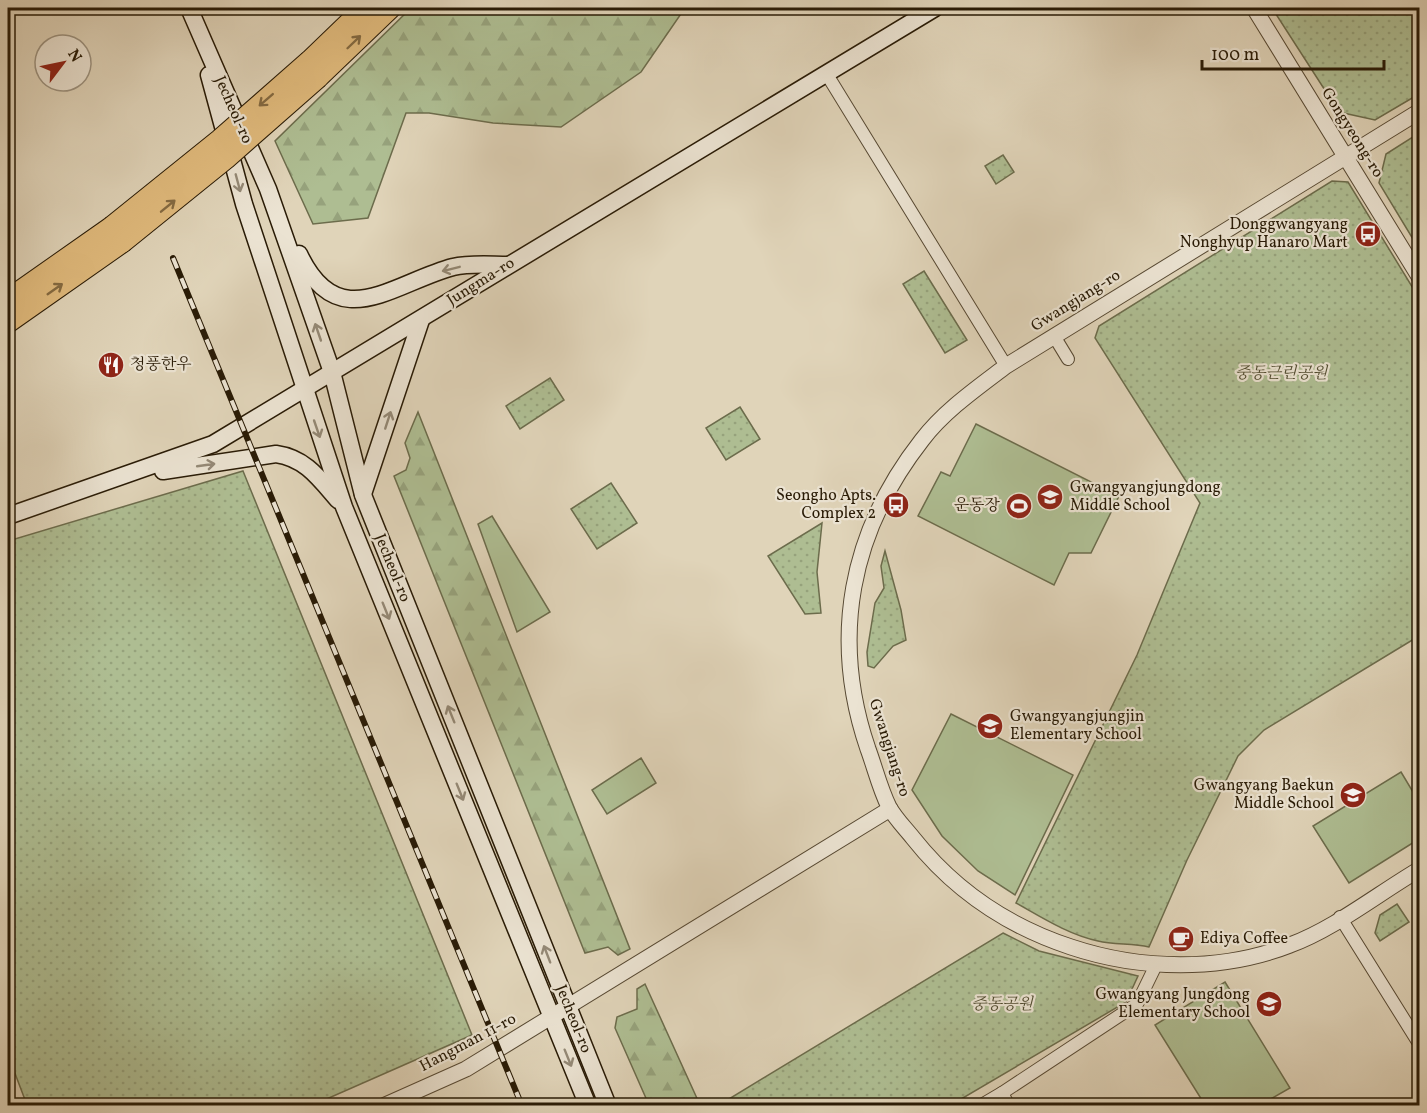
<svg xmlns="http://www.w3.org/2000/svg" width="1427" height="1113" font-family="Vollkorn,'Noto Serif KR',serif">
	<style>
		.grass { fill: #aebd92; stroke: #6c6c4c; stroke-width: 1.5 }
		.forest { fill: url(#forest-firs); stroke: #6c6c4c; stroke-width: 1.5 }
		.park { fill: url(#park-dots); stroke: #6c6c4c; stroke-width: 1.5 }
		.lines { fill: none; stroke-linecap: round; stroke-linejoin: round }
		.minor-casing { stroke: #574933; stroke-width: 14 }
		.tertiary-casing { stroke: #574933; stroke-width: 17 }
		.secondary-casing { stroke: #291b06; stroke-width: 19 }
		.trunk-casing { stroke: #291b06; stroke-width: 23 }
		.minor { stroke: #ebe3d2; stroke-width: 12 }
		.tertiary { stroke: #ebe3d2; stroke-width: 15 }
		.secondary { stroke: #ebe3d2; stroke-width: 16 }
		.trunk { stroke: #e0ba7c; stroke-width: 21 }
		.rail-casing { stroke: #291b06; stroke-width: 6 }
		.rail { stroke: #ebe3d2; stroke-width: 4; stroke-dasharray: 11; stroke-linecap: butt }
		.trunk-bridge-casing { stroke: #291b06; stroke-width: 23; stroke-linecap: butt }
		.trunk-bridge { stroke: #e0ba7c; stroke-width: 21 }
		.oneway { stroke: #846a41 }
		.oneway2 { stroke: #948976 }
		.labels { text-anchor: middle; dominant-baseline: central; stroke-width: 4.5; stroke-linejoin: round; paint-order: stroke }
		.street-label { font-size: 16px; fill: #291b06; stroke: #ebe3d2 }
		.poi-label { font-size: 16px; fill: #291b06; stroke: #ebe3d2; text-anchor: end }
		.park-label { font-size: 16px; font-style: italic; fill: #514c30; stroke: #ebe3d2 }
	</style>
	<defs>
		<pattern id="forest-firs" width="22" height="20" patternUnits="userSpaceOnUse" patternTransform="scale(1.5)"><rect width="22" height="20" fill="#aebd92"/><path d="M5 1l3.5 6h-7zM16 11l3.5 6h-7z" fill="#96a27c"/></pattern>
		<pattern id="park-dots" width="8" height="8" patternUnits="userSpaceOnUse" patternTransform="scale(1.5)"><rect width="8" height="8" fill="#aebd92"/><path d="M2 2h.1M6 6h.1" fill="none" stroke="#96a27c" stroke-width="1.8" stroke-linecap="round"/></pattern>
	</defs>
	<rect width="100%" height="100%" fill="#e0d4b9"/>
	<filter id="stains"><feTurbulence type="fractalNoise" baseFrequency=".00333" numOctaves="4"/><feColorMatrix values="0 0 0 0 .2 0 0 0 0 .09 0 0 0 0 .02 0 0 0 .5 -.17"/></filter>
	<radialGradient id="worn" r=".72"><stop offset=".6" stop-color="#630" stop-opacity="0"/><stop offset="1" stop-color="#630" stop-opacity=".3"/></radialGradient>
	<g class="grass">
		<path d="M976 424 1119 496 1091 553H1069L1054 585 918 516 941 472 950 476Z"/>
		<path d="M492 516 550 612 517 632 478 524Z"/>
		<path d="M951 714 1073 775 1015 895 978 871 942 836 912 790Z"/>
		<path d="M641 758 656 783 607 814 592 790Z"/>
		<path d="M1401 772 1419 802V839L1349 883 1313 826Z"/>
		<path d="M1225 982 1290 1088 1260 1105H1205L1155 1025Z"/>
	</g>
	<g class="forest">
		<path d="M411 8H685L641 72 561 127 493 123 429 113H406L368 218 313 224 275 141Z"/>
		<path d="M418 412 630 949 618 955 608 947 585 953 394 476 406 470 410 458 405 443Z"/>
		<path d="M645 984 700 1105H649L615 1028 617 1017 637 1009V989Z"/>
	</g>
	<g class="park">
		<path d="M1272 8H1419V94L1375 120 1339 112Z"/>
		<path d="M1419 133V249L1379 183 1386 154Z"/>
		<path d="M1003 155 1014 172 996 184 985 166Z"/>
		<path d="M1332 181 1348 182 1419 298V636L1264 730 1238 756 1187 860 1149 947C1132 943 1114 945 1098 941 1069 935 1041 917 1016 903L1137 655 1200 503 1095 338 1099 326Z"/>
		<path d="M924 271 967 340 945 353 903 284Z"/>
		<path d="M550 378 564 400 520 429 506 406Z"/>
		<path d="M740 407 760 439 726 460 706 428Z"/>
		<path d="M243 471 472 1035 313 1105H27L8 1055V541Z"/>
		<path d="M611 483 637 523 597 549 571 509Z"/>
		<path d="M822 523 817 572 821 613 805 614 768 556Z"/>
		<path d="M885 551 901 610 906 640 893 646 874 668 868 666 867 652 875 603 884 588 881 566Z"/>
		<path d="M1397 904 1409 922 1380 941 1375 933 1380 915Z"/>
		<path d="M1003 933 1039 951 1138 976 1126 1002 951 1105H719Z"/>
	</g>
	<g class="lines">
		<defs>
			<g id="minor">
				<path d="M826 73 1006 366"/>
				<path d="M1054 336 1068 359"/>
				<path d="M1340 917 1420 1045"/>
				<path d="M1002 1093 1137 1004 1156 965"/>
				<path d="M980 1106 1002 1093 1009 1106"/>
			</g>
			<g id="tertiary">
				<path d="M1254 8 1420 278"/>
				<path d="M1420 111 1006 366C977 388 944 411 922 440 850 532 830 638 868 749 875 768 880 789 889 807 895 818 905 828 913 838 955 891 1007 926 1071 947 1140 970 1221 972 1290 945 1334 929 1379 893 1420 869"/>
				<path d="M383 1106 466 1069 890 809"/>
			</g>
			<g id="secondary">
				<path d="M189 8 268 189 332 372 363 495 608 1106"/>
				<path d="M209 75 244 204 344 507 588 1106"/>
				<path d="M299 254C338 337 393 283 453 267 470 263 491 265 508 265"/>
				<path d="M163 471 276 454C305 458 319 478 338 500"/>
				<path d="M363 494 421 320"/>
				<path d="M8 516 213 444 935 8"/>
			</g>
			<g id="trunk">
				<path d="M310 61 365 8"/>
				<path d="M318 77 390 8"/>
				<path d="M8 300 112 227"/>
				<path d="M8 322 122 242"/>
			</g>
		</defs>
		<use href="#minor" class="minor-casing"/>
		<use href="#tertiary" class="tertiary-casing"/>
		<use href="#secondary" class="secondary-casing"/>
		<use href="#trunk" class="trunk-casing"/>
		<use href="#minor" class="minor"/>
		<use href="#tertiary" class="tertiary"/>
		<use href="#secondary" class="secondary"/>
		<use href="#trunk" class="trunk"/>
		<defs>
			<path id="rail" d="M173 258 522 1106"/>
		</defs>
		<use href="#rail" class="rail-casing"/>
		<use href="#rail" class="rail"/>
		<defs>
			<g id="trunk-bridge">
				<path d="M112 227 220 140 310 61"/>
				<path d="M122 242 226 158 318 77"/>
			</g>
		</defs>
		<use href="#trunk-bridge" class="trunk-bridge-casing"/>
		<use href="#trunk-bridge" class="trunk-bridge"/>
	</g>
	<defs><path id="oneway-shaft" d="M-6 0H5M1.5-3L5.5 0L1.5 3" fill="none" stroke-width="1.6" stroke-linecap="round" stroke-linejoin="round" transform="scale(1.5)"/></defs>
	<g class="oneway">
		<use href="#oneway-shaft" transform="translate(354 42) rotate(-44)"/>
		<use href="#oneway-shaft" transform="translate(266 100) rotate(139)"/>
		<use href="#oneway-shaft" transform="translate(168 206) rotate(-39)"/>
		<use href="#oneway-shaft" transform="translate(55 289) rotate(-35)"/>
	</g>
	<g class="oneway2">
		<use href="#oneway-shaft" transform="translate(238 183) rotate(75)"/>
		<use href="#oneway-shaft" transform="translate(451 269) rotate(166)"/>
		<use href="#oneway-shaft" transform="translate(318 332) rotate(-109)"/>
		<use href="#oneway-shaft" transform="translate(388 420) rotate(-72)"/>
		<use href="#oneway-shaft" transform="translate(317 429) rotate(71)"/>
		<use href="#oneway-shaft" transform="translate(206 465) rotate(-8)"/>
		<use href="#oneway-shaft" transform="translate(386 611) rotate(68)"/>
		<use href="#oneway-shaft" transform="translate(451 714) rotate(-112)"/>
		<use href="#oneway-shaft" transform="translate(460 792) rotate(68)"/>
		<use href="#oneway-shaft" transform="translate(547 954) rotate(-111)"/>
		<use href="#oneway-shaft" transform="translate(568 1058) rotate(68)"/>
	</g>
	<defs>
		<symbol id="bus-disc" viewBox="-11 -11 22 22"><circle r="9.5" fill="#8f2418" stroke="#ebe3d2"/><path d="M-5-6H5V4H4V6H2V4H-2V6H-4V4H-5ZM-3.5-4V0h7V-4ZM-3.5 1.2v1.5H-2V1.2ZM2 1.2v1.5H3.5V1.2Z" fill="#fff"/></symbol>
		<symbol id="restaurant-disc" viewBox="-11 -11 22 22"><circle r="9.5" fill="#8f2418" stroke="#ebe3d2"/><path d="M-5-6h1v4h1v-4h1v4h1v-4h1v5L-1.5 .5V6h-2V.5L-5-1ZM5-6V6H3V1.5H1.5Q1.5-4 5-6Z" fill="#fff"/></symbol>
		<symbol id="school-disc" viewBox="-11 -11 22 22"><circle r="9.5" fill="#8f2418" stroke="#ebe3d2"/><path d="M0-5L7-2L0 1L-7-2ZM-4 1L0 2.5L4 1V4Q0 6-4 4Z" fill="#fff"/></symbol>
		<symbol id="stadium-disc" viewBox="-11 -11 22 22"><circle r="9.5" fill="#8f2418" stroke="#ebe3d2"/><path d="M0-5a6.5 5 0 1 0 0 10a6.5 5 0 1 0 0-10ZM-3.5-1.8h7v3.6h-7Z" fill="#fff"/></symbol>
		<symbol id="cafe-disc" viewBox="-11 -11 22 22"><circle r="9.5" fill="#8f2418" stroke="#ebe3d2"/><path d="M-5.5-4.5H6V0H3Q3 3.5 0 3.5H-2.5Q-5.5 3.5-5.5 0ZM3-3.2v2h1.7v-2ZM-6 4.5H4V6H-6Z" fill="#fff"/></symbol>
	</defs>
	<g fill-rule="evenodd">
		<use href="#bus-disc" x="1353" y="219" width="30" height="30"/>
		<use href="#restaurant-disc" x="96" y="350" width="30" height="30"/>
		<use href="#school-disc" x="1035" y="482" width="30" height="30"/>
		<use href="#bus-disc" x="881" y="490" width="30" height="30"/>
		<use href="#stadium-disc" x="1004" y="491" width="30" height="30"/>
		<use href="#school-disc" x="975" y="711" width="30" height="30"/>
		<use href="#school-disc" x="1338" y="780" width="30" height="30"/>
		<use href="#cafe-disc" x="1166" y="924" width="30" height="30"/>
		<use href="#school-disc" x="1254" y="989" width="30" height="30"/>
	</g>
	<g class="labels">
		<g class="street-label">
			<text transform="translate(233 110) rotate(66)">Jecheol-ro</text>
			<text transform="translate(1352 133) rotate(58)">Gongyeong-ro</text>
			<text transform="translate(481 282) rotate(-32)">Jungma-ro</text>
			<text transform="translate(1076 301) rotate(-32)">Gwangjang-ro</text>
			<text transform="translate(392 568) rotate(68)">Jecheol-ro</text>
			<text transform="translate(889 748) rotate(72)">Gwangjang-ro</text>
			<text transform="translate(573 1019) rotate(68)">Jecheol-ro</text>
			<text transform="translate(468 1043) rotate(-28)">Hangman 11-ro</text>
		</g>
		<g class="poi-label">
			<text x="1348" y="225">Donggwangyang<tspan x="1348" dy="18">Nonghyup Hanaro Mart</tspan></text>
			<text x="130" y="365" text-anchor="start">청풍한우</text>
			<text x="1070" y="488" text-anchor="start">Gwangyangjungdong<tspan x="1070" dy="18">Middle School</tspan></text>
			<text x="876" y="496">Seongho Apts.<tspan x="876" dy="18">Complex 2</tspan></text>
			<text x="1000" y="506">운동장</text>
			<text x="1010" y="717" text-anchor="start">Gwangyangjungjin<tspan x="1010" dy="18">Elementary School</tspan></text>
			<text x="1334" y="786">Gwangyang Baekun<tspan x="1334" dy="18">Middle School</tspan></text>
			<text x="1200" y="939" text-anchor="start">Ediya Coffee</text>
			<text x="1250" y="995">Gwangyang Jungdong<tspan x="1250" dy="18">Elementary School</tspan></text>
		</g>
		<g class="park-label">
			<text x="1281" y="374">중동근린공원</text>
			<text x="1002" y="1005">중동공원</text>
		</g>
	</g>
	<rect width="1427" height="1113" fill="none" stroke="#e0d4b9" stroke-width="30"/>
	<rect x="9" y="9" width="1409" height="1095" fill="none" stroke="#291b06" stroke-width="3"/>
	<rect x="15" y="15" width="1397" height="1083" fill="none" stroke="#291b06" stroke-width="1.5"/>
	<g transform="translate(63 63) rotate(58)"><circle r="28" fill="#ebe3d2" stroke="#9d9380" stroke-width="1.5"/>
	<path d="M0-4.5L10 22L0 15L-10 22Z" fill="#8f2418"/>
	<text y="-9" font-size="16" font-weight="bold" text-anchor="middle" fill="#291b06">N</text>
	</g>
	<path d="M1202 60v9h182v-9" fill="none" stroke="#291b06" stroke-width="3"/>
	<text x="1211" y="60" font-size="18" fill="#291b06" stroke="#ebe3d2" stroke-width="4.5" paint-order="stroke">100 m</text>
	<rect width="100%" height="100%" filter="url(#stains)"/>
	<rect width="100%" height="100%" fill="url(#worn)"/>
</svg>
